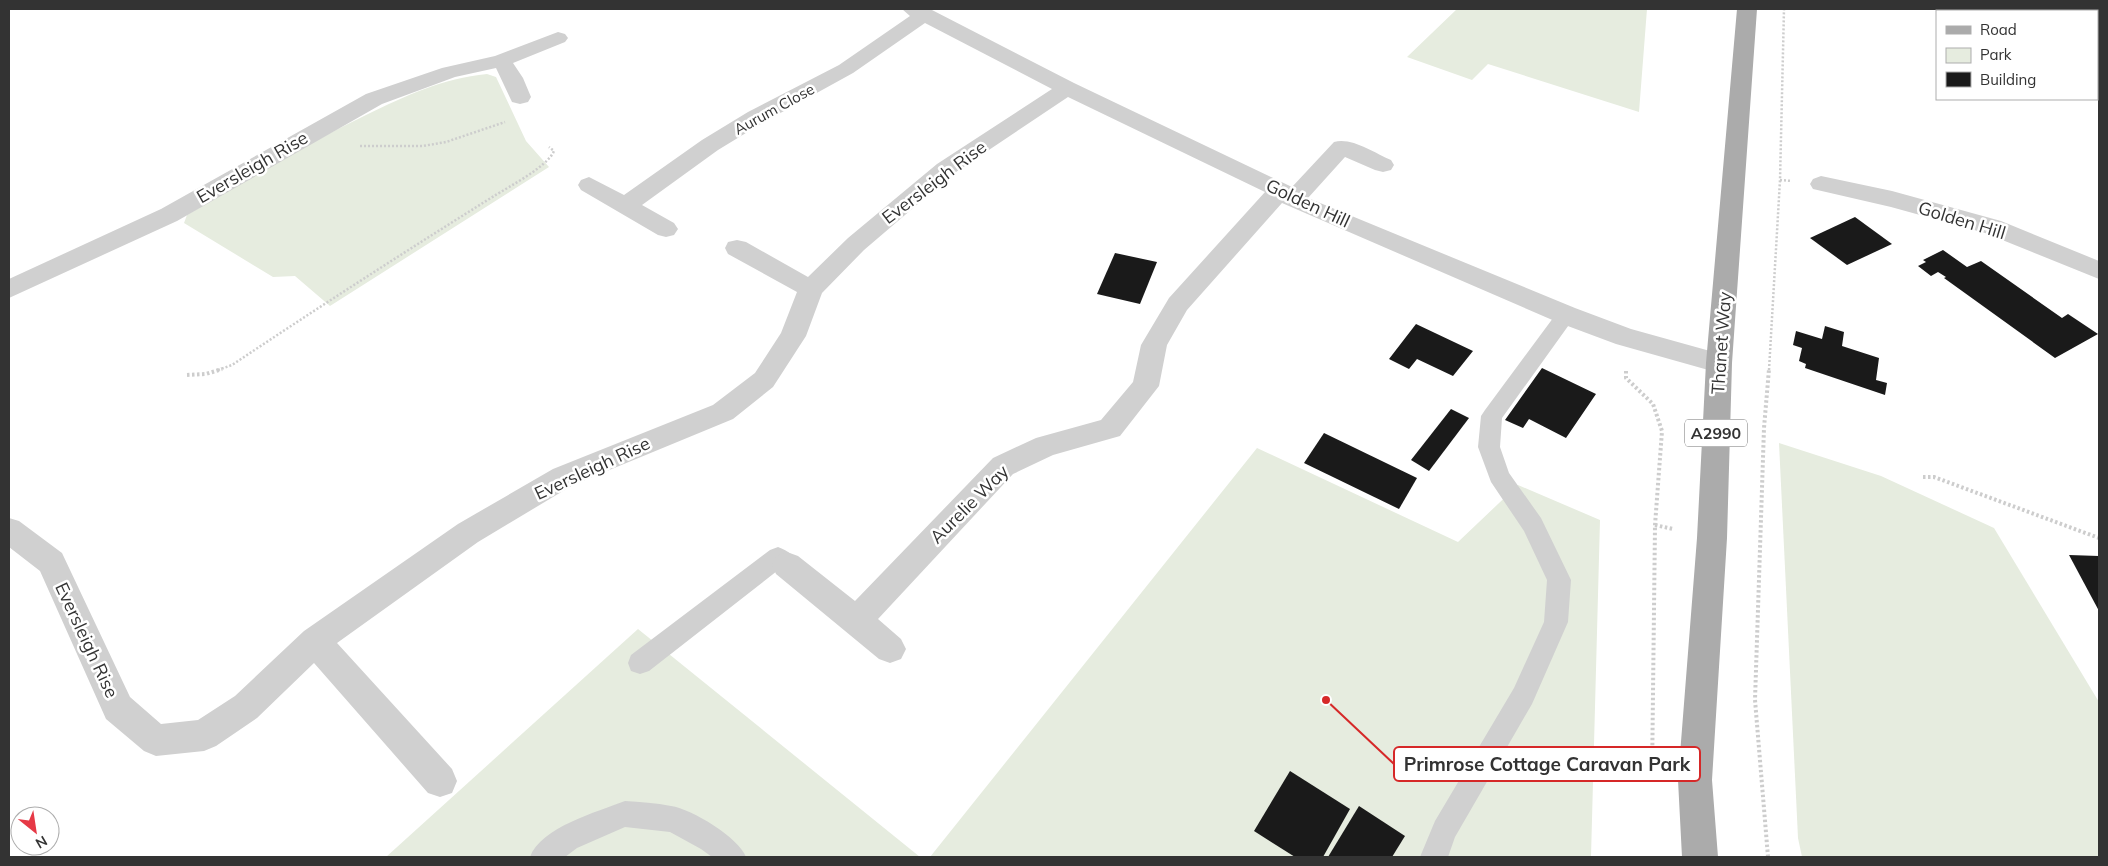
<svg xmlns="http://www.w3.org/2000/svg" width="2108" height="866" font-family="Mulish,sans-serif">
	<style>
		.green { fill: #e6ecdf }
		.building { fill: #1a1a1a }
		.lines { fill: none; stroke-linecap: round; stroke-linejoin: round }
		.path-far1 { stroke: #cdcdcd; stroke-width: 2.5; stroke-dasharray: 2 2; stroke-linecap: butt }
		.path { stroke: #cdcdcd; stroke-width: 4; stroke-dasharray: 2.5 2.5; stroke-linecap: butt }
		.service { fill: #d0d0d0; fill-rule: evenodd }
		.minor { fill: #d0d0d0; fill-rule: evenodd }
		.primary { fill: #ababab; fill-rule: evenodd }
		.labels { text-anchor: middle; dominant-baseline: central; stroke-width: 5; stroke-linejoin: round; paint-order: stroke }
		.far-street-label { font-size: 15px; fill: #333; stroke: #fff }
		.shield { fill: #fff; stroke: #707070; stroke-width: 1 }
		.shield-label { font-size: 16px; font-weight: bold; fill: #333 }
		.street-label { font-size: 18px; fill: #333; stroke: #fff }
		.leader { fill: none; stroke: #d62828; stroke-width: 2 }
		.callout-dot { fill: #d62828; stroke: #fff; stroke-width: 2 }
		.callout { fill: #fff; stroke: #d62828; stroke-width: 2 }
		.callout-label { font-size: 19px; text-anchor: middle; font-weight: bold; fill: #333 }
	</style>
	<rect width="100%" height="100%" fill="#fff"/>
	<g class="green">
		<path d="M1457 9H1647L1639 112 1488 64 1472 80 1407 57Z"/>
		<path d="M487 74 496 77 526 141 549 167 330 306 295 276 273 277 184 223 187 215C246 180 304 145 366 115 405 96 443 78 487 74Z"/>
		<path d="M1779 443 1881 476 1994 528 2099 702V857H1802L1798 838Z"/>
		<path d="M1257 448 1458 542 1518 485 1600 520 1591 857H930Z"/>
		<path d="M638 629 920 857H386Z"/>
	</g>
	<g class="building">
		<path d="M1855 217 1892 244 1847 265 1810 238Z"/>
		<path d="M1943 250 1967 267 1981 261 2062 318 2068 314 2098 334 2055 358 1944 278 1946 277 1938 272 1931 276 1918 266 1926 262 1923 260Z"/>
		<path d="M1115 253 1157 262 1140 304 1097 294Z"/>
		<path d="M1416 324 1473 351 1453 376 1417 359 1409 369 1389 359Z"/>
		<path d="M1825 326 1844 332 1842 346 1879 358 1876 380 1887 383 1885 395 1805 368 1806 364 1799 361 1802 348 1793 345 1796 331 1822 339Z"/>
		<path d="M1542 368 1596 394 1566 438 1529 419 1523 428 1505 420Z"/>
		<path d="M1451 409 1469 418 1429 471 1411 460Z"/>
		<path d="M1324 433 1417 478 1399 509 1304 463Z"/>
		<path d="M2069 555 2099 556V611Z"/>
		<path d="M1290 771 1350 809 1323 857H1295L1254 831Z"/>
		<path d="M1359 806 1405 836 1392 857H1328Z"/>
	</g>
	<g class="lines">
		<g class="path-far1">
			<path d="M360 146H423L446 142 505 122"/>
			<path d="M1780 180 1792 181"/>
			<path d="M218 370 232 365C319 307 406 251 494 196 510 186 547 167 554 151L549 147"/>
			<path d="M1769 370 1780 180 1784 9"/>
		</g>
		<g class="path">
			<path d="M1626 371V378L1653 404 1662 431 1655 525 1652 777"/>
			<path d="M187 375 206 374 222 369"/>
			<path d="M1923 477H1934L2099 538"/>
			<path d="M1655 525 1673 529"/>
			<path d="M1768 857 1755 700 1764 428 1769 369"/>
		</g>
		<g class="service">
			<path d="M1566 308 1573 310 1576 315 1502 418 1500 447 1509 473 1541 518 1571 580 1568 622 1532 704 1455 837 1448 857H1420L1435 821 1514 688 1544 622 1547 580 1524 531 1491 482 1478 447 1481 416 1485 410 1559 310Z"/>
			<path d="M778 547C788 551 794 555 799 565L795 572 787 575 777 571 649 671 640 674 631 671 628 663 631 655 770 550Z"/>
			<path d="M625 801C640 802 656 803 671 806 692 809 739 838 746 857H712L701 849 670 832 625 827 577 848 565 857H530C541 827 597 812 625 801Z"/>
		</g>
		<g class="minor">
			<path d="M902 9 932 10 1074 83 1292 187 1334 142C1352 137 1374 153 1391 160L1394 165 1391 170 1383 172 1375 170 1345 157 1308 198 1575 308 1631 329 1728 356 1732 363 1728 370 1719 373 1616 344 1557 322 1282 203 1187 310 1167 345 1159 386 1120 436 1053 455 1013 474 878 619 901 639 906 649 901 659 890 663 879 659 776 574 772 565 776 556 787 552 798 556 855 601 993 458 1036 438 1101 420 1133 382 1141 345 1169 298 1265 192 1068 97 953 174 864 250 822 293 806 336 773 387 733 419 573 485 478 542 337 643 452 769 457 781 452 793 440 797 428 793 314 663 257 718 216 746 204 751 156 756 144 751 106 719 40 571 9 547V518L19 521 62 553 130 697 161 724 198 720 235 696 304 631 458 524 553 469 713 405 755 373 781 333 797 292 728 254 725 248 728 242 737 240 746 242 808 277 848 238 937 164 1052 89 925 23 853 73 764 122 718 150 642 205 674 223 678 229 674 235 666 237 658 235 581 190 578 185 581 180 589 177 624 195 702 140 748 112 839 65 910 16Z"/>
			<path d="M558 32 565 34 568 38 565 42 513 63 523 78 531 97 528 102 520 104 512 102 496 68 455 77 382 104 177 221 9 298V279L161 209 366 94 442 68 495 56Z"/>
			<path d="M1821 176 1892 191 2001 221 2099 261V279L1985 233 1891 207 1813 189 1810 184 1813 179Z"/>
		</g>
		<path class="primary" d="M1737 9H1757L1732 363 1727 538 1712 780 1718 857H1682L1678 780 1697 538 1706 363Z"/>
	</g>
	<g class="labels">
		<g class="far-street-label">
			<text transform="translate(774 109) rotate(-29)">Aurum Close</text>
		</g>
		<rect class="shield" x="1685" y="419.5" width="62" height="27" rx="4"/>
		<g class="shield-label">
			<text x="1716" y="433">A2990</text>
		</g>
		<g class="street-label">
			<text transform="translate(252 167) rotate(-30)">Eversleigh Rise</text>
			<text transform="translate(934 182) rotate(-37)">Eversleigh Rise</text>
			<text transform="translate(1308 203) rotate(25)">Golden Hill</text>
			<text transform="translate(1962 220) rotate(17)">Golden Hill</text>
			<text transform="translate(1721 343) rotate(-86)">Thanet Way</text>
			<text transform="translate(592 468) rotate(-25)">Eversleigh Rise</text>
			<text transform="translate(969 504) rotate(-45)">Aurelie Way</text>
			<text transform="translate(87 640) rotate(65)">Eversleigh Rise</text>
		</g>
	</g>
	<path class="leader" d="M1326 700L1394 764"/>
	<circle class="callout-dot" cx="1326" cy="700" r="5"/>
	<rect class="callout" x="1394" y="747" width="306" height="34" rx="5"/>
	<g class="callout-label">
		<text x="1547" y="771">Primrose Cottage Caravan Park</text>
	</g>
	<rect width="2108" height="866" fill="none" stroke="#333333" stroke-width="20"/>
	<rect x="1936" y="10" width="162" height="90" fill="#ffffff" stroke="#adadad"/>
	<rect x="1946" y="26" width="25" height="8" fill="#ababab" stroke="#adadad"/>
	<text x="1980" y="35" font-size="15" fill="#333333">Road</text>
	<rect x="1946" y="48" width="25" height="15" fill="#e6ecdf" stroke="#adadad"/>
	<text x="1980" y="60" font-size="15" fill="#333333">Park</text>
	<rect x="1946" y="72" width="25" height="15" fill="#1a1a1a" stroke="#adadad"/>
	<text x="1980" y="85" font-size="15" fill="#333333">Building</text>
	<g transform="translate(35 831) rotate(150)"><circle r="24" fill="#ffffff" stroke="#adadad"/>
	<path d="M0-4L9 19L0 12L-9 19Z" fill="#e63946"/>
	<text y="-8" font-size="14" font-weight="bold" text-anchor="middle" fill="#333333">N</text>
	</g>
</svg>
